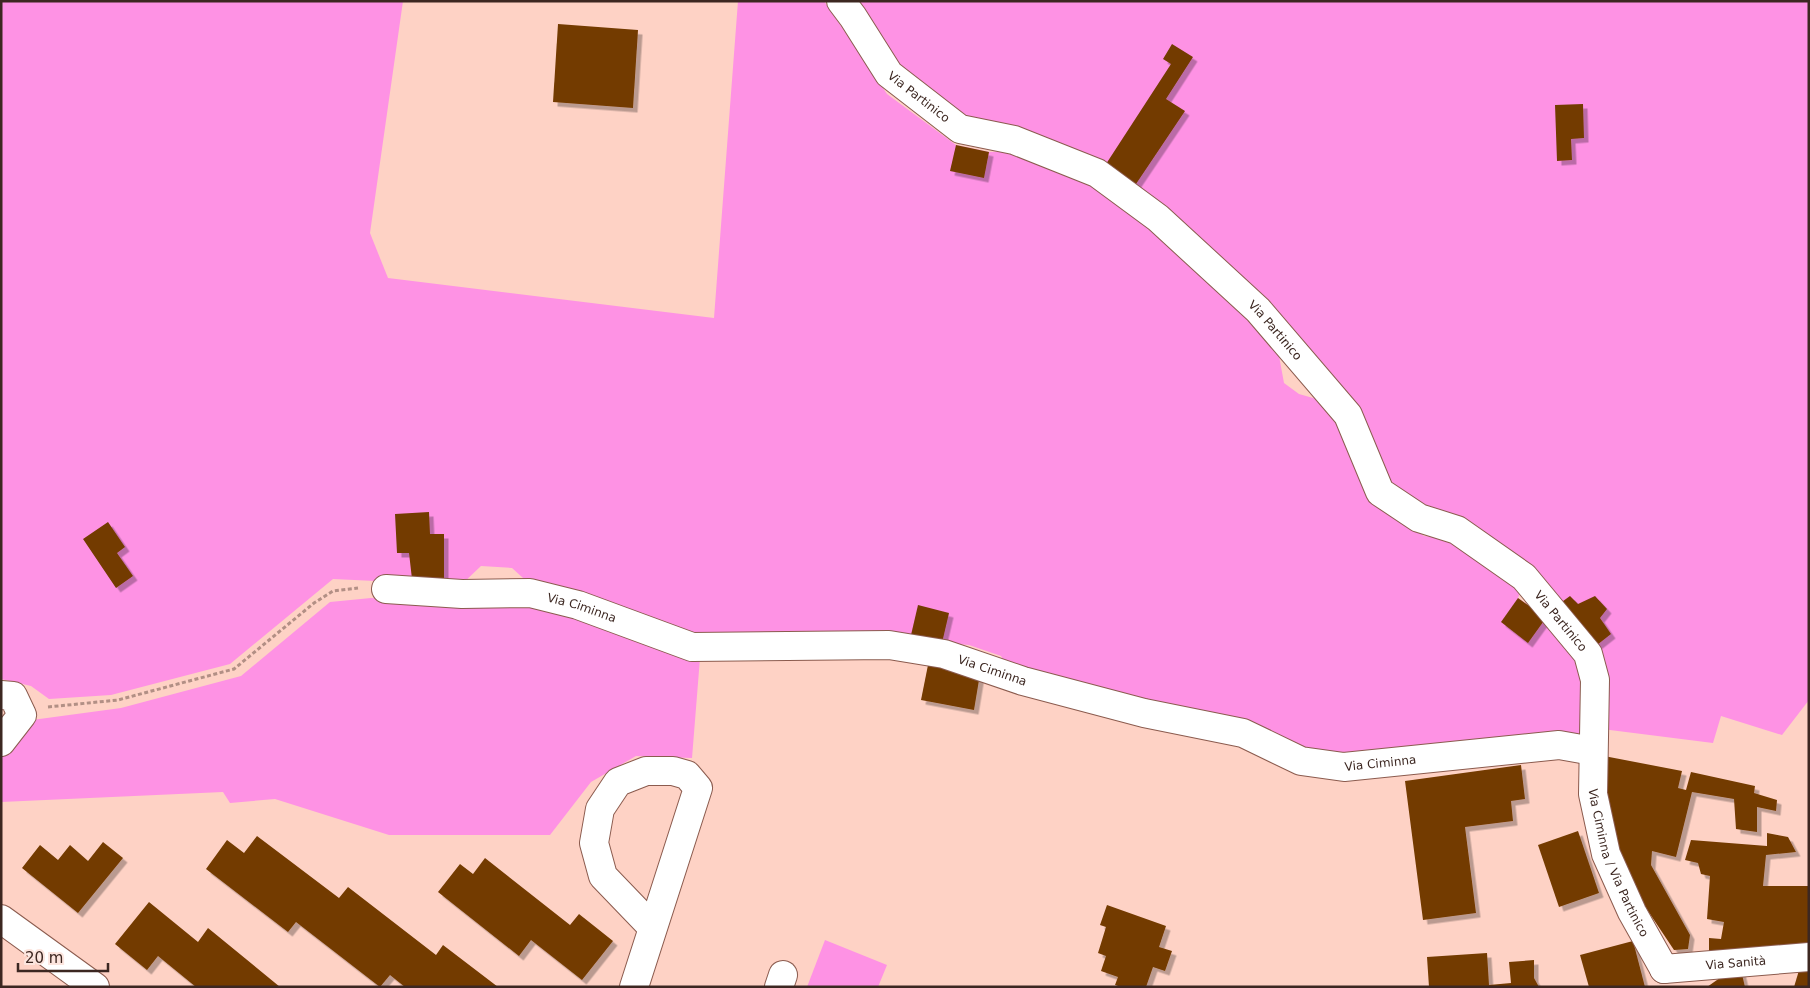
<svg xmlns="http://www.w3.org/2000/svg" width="1810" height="988" font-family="'DejaVu Sans',sans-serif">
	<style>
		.grass { fill: #fe92e4 }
		.building { fill: #733b05; filter: url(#shadow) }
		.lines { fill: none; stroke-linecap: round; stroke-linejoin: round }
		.minor-casing { stroke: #8b5b4e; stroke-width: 30 }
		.path { stroke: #b28f85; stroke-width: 3; stroke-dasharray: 4 2.5; stroke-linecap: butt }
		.minor { stroke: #fff; stroke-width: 28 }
		.labels { text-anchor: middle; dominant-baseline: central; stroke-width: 5; stroke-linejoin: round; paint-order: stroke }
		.street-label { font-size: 12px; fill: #3c2721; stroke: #fce5de }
	</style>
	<defs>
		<filter id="shadow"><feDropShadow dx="4.5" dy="4.5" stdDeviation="0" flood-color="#0004"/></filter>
	</defs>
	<rect width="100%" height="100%" fill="#fed2c5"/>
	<g class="grass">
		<path d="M1 1H403L370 233 388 278 714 318 738 1H824L887 94 956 145 989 152 1014 151 1090 183 1155 229 1220 295 1277 345 1284 383 1299 394 1320 400 1346 432 1379 504 1424 536 1451 539 1522 587 1518 598 1546 618 1562 636 1584 677 1582 735 1309 757 1183 714 1008 669 1001 656 969 645 942 643 715 640 533 587 512 568 481 566 461 585 333 579 230 664 111 695 49 699 31 686 1 679Z"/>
		<path d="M853 1H1809V700L1782 735 1721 716 1713 743 1602 729 1609 683 1606 666 1597 645 1395 491 1237 276 1136 184 1106 164 973 123 902 74Z"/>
		<path d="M371 598 483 605 537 604 700 658 692 758 636 756 591 782 550 835H389L275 799 230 803 223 792 1 802V753L32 720 121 708 241 676 330 602Z"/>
		<path d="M825 940 887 965 878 987H807Z"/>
	</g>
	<g class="building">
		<path d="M558 24 638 30 633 108 553 102Z"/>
		<path d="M1172 44 1193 57 1166 99 1185 111 1136 184 1106 164 1171 64 1163 59Z"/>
		<path d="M1583 104 1584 138 1571 139 1572 160 1557 161 1555 105Z"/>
		<path d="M956 145 989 152 984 178 950 171Z"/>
		<path d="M429 512 430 534H444V582L412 579 409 553H397L395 514Z"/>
		<path d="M108 522 125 547 117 553 133 576 116 588 83 539Z"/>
		<path d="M1570 596 1578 604 1595 596 1607 609 1600 618 1611 634 1597 645 1559 604Z"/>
		<path d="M1518 598 1546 618 1528 643 1501 622Z"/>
		<path d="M918 605 949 613 942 643 911 635Z"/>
		<path d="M929 660 980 674 974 710 921 700Z"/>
		<path d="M1604 756 1682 771 1678 788 1686 790 1691 772 1755 786 1754 793 1777 800 1776 811 1757 807V832L1736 829 1734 799 1692 792 1676 857 1652 851 1651 865 1690 935 1688 949 1674 950 1638 896 1614 844 1605 793Z"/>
		<path d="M1521 765 1525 799 1511 801 1513 821 1465 827 1476 913 1423 920 1405 781Z"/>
		<path d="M1578 831 1599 893 1559 907 1538 845Z"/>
		<path d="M1767 833 1788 837 1796 852 1766 855 1763 886H1809V945L1709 952V938L1721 939 1724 922 1707 919 1710 876 1701 874 1698 863 1685 860 1691 840 1767 846Z"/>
		<path d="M257 836 339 898 348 887 436 955 443 945 498 987H405L390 975 380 987 296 922 288 932 206 869 227 840 244 853Z"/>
		<path d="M103 842 123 858 78 913 22 868 40 845 58 860 70 845 88 861Z"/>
		<path d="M485 858 570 925 579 914 613 941 582 980 531 940 519 956 438 892 460 864 473 874Z"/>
		<path d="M149 902 198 942 208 928 280 987H196L158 956 147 970 115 944Z"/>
		<path d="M1107 905 1166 926 1159 947 1172 951 1165 971 1153 967 1146 987H1121L1115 985 1118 977 1101 971 1106 956 1098 953 1106 927 1100 925Z"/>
		<path d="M1633 941 1645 987H1589L1580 955Z"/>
		<path d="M1487 953 1489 985 1511 983 1509 962 1534 960V978L1539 987H1429L1427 957Z"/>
		<path d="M1800 967 1809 969V987H1794Z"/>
		<path d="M1741 970 1745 987H1707L1727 973Z"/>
	</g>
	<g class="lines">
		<defs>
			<g id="minor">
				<path id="s1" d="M841 1 853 17 889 74 960 129 1014 140 1097 173 1158 218 1258 310 1348 415 1380 492 1419 518 1457 530 1524 577 1588 654 1595 680 1593 794 1606 854 1632 912 1664 969"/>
				<path id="s2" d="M386 589 462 594 530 593 578 605 692 647 889 645 944 654 1023 681 1144 713 1243 733 1301 761 1344 767 1559 745 1593 751"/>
				<path d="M1 695 13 696 22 715 1 742"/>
				<path d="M1 919 95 987"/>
				<path id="s3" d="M1664 969 1809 957"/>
				<path d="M634 987 698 788 687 775 673 771H646L618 782 600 809 594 843 603 876 653 928"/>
				<path d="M779 987 783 975"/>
			</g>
		</defs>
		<use href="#minor" class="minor-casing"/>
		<path class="path" d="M48 707 118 700 234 669 314 603 333 591 358 588"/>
		<use href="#minor" class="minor"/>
	</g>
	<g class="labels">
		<g class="street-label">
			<text stroke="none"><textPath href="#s1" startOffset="125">Via Partinico</textPath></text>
			<text stroke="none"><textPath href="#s1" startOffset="560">Via Partinico</textPath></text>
			<text stroke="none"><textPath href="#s2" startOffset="198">Via Ciminna</textPath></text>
			<text stroke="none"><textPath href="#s1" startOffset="981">Via Partinico</textPath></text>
			<text stroke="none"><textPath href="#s2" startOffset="619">Via Ciminna</textPath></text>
			<text stroke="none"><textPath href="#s2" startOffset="1022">Via Ciminna</textPath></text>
			<text stroke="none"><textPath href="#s1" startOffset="1238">Via Ciminna / Via Partinico</textPath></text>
			<text stroke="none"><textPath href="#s3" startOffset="72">Via Sanità</textPath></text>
		</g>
	</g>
	<rect width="1810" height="988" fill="none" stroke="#3c2721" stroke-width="5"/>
	<path d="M18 963v8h90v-8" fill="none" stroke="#3c2721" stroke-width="2.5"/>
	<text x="25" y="963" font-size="15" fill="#3c2721" stroke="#fce5de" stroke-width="4" paint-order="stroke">20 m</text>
</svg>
